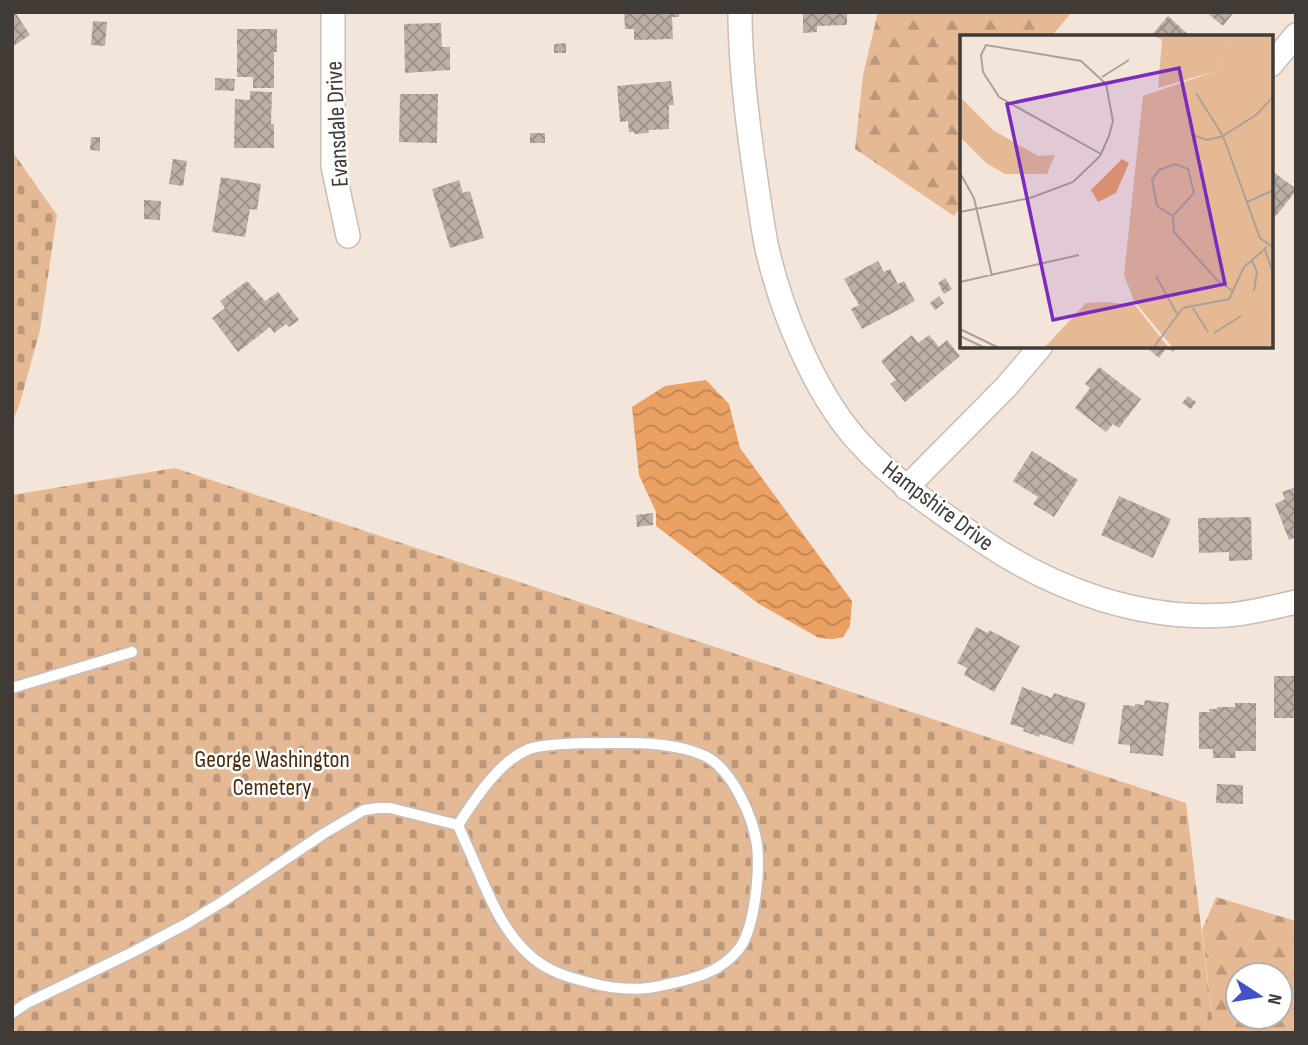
<svg xmlns="http://www.w3.org/2000/svg" width="1308" height="1045" font-family="'Sofia Sans Condensed',sans-serif">
	<style>
		.forest { fill: url(#forest-firs); fill-rule: evenodd }
		.cemetery { fill: url(#cemetery-stones) }
		.water { fill: url(#water-waves) }
		.building { fill: url(#building-cross-hatch) }
		.lines { fill: none; stroke-linecap: round; stroke-linejoin: round }
		.lane-casing { stroke: #cbbdb3; stroke-width: 14 }
		.street-casing { stroke: #cbbdb3; stroke-width: 26 }
		.lane { stroke: #fff; stroke-width: 10 }
		.street { stroke: #fff; stroke-width: 23 }
		.labels { text-anchor: middle; dominant-baseline: central; stroke-width: 5; stroke-linejoin: round; paint-order: stroke }
		.street-label { font-size: 24px; fill: #403b36; stroke: #fff }
		.park-label { font-size: 24px; fill: #482a0f; stroke: #fff }
		.inset-road { fill: none; stroke: #aca199; stroke-width: 2 }
		.view { fill: #7b2cbf; fill-opacity: 0.15; stroke: #7b2cbf; stroke-width: 3.5 }
		.inset-edge { fill: none; stroke: #403b36; stroke-width: 3.5 }
	</style>
	<defs>
		<pattern id="forest-firs" width="22" height="20" patternUnits="userSpaceOnUse" patternTransform="scale(1.75)"><rect width="22" height="20" fill="#e6b995"/><path d="M5 1l3.5 6h-7zM16 11l3.5 6h-7z" fill="#bc987a"/></pattern>
		<pattern id="cemetery-stones" width="16" height="16" patternUnits="userSpaceOnUse" patternTransform="scale(1.75)"><rect width="16" height="16" fill="#e6b995"/><path d="M2 7V4a2 2 0 0 1 4 0v3zM10 15v-3a2 2 0 0 1 4 0v3z" fill="#bc987a"/></pattern>
		<pattern id="water-waves" width="16" height="10" patternUnits="userSpaceOnUse" patternTransform="scale(1.75)"><rect width="16" height="10" fill="#eba163"/><path d="M0 5q4-4 8 0t8 0" fill="none" stroke="#c08452"/></pattern>
		<pattern id="building-cross-hatch" width="8" height="8" patternUnits="userSpaceOnUse" patternTransform="scale(1.75)"><rect width="8" height="8" fill="#bdafa5"/><path d="M0 0l8 8M0 8l8-8" fill="none" stroke="#9b9087"/></pattern>
	</defs>
	<rect width="100%" height="100%" fill="#f4e5db"/>
	<g class="forest">
		<path d="M878 12H1072L1051 37H962V205L954 216 855 149 863 75Z"/>
		<path d="M1216 897 1296 921V1033H1214L1202 930ZM1238 975H1280V1017H1238Z"/>
	</g>
	<g class="cemetery">
		<path d="M12 151 57 215 40 330 20 403 12 423Z"/>
		<path d="M175 468 1186 803 1214 1033H12V495Z"/>
	</g>
	<path class="water" d="M706 380 729 404 740 448 852 601 850 626 843 637 833 639 819 638 759 604 656 526V512L639 475 632 407 665 386Z"/>
	<g class="building">
		<path d="M12 12H15L30 35 12 47Z"/>
		<path d="M624 12H679V17H672L673 39 634 40V29H625Z"/>
		<path d="M803 12H847V25L817 26V32L803 33Z"/>
		<path d="M1206 12H1234L1223 26Z"/>
		<path d="M1168 16 1191 37H1150Z"/>
		<path d="M93 21 107 22 105 46 91 45Z"/>
		<path d="M441 23 442 47H450V70L405 73 404 24Z"/>
		<path d="M237 29H277V52H274V88H253V77H237Z"/>
		<path d="M566 43V53H554V44Z"/>
		<path d="M215 78 235 79 234 91 215 90Z"/>
		<path d="M671 81 674 105H669V129L648 130 649 133 634 134V132H629L628 121 620 122 617 86Z"/>
		<path d="M250 91 272 92 271 124H274V148H234L235 99 250 100Z"/>
		<path d="M400 94H438L437 143 399 142Z"/>
		<rect x="530" y="133" width="15" height="10"/>
		<path d="M91 137H100V151L90 150Z"/>
		<path d="M173 159 187 161 183 186 169 184Z"/>
		<path d="M1271 170 1296 189V191L1271 222Z"/>
		<path d="M221 177 261 184 257 210 250 209 245 237 212 232Z"/>
		<path d="M459 180 463 193 470 191 484 238 450 248 432 189Z"/>
		<path d="M144 200 161 201 160 220 144 219Z"/>
		<path d="M878 261 884 272 890 269 898 284 904 281 915 301 862 329 851 309 859 305 844 279Z"/>
		<path d="M945 278 952 289 944 294 938 283Z"/>
		<path d="M247 281 265 301 278 292 299 320 289 327 286 324 274 333 270 327 238 352 212 318 225 308 220 301Z"/>
		<path d="M939 296 944 303 935 310 930 303Z"/>
		<path d="M912 335 918 343 929 335 939 347 947 340 960 356 905 402 890 384 896 380 881 361Z"/>
		<path d="M1145 346H1177L1173 352 1167 347 1159 358Z"/>
		<path d="M1099 367 1141 399 1119 428 1113 424 1106 432 1075 408 1090 388 1085 384Z"/>
		<path d="M1188 396 1196 402 1191 409 1182 403Z"/>
		<path d="M1032 451 1078 480 1054 517 1033 504 1038 497 1013 481Z"/>
		<path d="M1296 487V537L1289 540 1275 504 1285 499 1282 492Z"/>
		<path d="M1119 496 1171 519 1153 558 1101 535Z"/>
		<path d="M653 513V525L637 527 636 515Z"/>
		<path d="M1251 517 1252 560 1229 561V552L1199 553 1198 518Z"/>
		<path d="M976 627 988 633 989 630 1020 646 994 692 964 675 967 668 957 663Z"/>
		<rect x="1274" y="676" width="22" height="42"/>
		<path d="M1022 687 1052 698 1054 693 1086 703 1073 745 1040 734 1039 737 1023 731 1024 728 1010 724Z"/>
		<path d="M1145 700 1169 703 1163 756 1130 753V745L1118 744 1123 705 1135 706V704L1144 705Z"/>
		<path d="M1235 703H1256V751H1235L1236 758H1213V749H1199V712H1210L1209 709H1217V707H1235Z"/>
		<path d="M1217 784 1243 785V804L1216 803Z"/>
	</g>
	<g class="lines">
		<defs>
			<g id="lane">
				<path d="M12 688 132 652"/>
				<path d="M584 743C623 744 668 739 705 756 732 769 753 817 757 845 760 871 755 928 739 949 720 973 693 979 664 985 641 991 614 989 591 983 571 978 549 972 533 958 503 933 490 898 475 864 470 851 463 838 458 825 475 799 499 761 529 749 543 744 568 744 584 743Z"/>
				<path d="M12 1013 27 1003 133 952 186 924 222 902 323 834 364 810 378 808H390L458 825"/>
			</g>
			<g id="street">
				<path d="M333 12V166L348 236"/>
				<path d="M740 12C740 62 746 111 753 160 757 188 761 216 766 244 780 308 813 390 856 439 893 481 938 511 984 542 1055 590 1141 621 1228 615 1251 613 1273 607 1296 602"/>
				<path d="M1271 65 1296 35"/>
				<path d="M906 488 1006 387 1041 346"/>
			</g>
		</defs>
		<use href="#lane" class="lane-casing"/>
		<use href="#street" class="street-casing"/>
		<use href="#lane" class="lane"/>
		<use href="#street" class="street"/>
	</g>
	<g class="labels">
		<g class="street-label">
			<text transform="translate(337 124) rotate(-93)">Evansdale Drive</text>
			<text transform="translate(938 506) rotate(37)">Hampshire Drive</text>
		</g>
		<g class="park-label">
			<text x="272" y="759">George Washington<tspan x="272" dy="28">Cemetery</tspan></text>
		</g>
	</g>
	<g transform="translate(960 35)">
		<rect width="313" height="313" fill="#f4e5db"/>
		<path d="M280 0 271 3 256 36 198 53 202 5 194 0ZM0 62 33 95 78 121 95 120 87 139H45L26 128 0 102ZM313 277V313H293L295 308Z" fill="#e6b995"/>
		<path d="M280 0H313V277L293 313H213L174 266 164 240 183 61 256 36 271 3ZM146 267 175 270 209 313H84L126 268Z" fill="#e6b995"/>
		<path d="M162 124 169 128 156 158 138 167 131 155Z" fill="#eba163"/>
		<path class="inset-road" d="M142 42 169 25M314 61 296 80 263 101 300 203 314 213M233 100 247 105 263 101 236 58M215 129 228 134 234 158 213 181 197 171 192 145 199 135ZM0 138 14 163 32 241M287 167 314 155M0 177 70 163 113 147 138 123 141 119 149 101 153 86 146 49 121 26 26 10 21 20 23 37 39 62 141 119M213 181 214 197 257 245 274 257M305 215 314 240M292 226 297 237 294 256M196 241 217 279M0 247 119 220M231 270 248 297M0 294 39 313M254 298 281 281M0 301 25 313M193 313 223 273 269 264 284 232 307 212"/>
		<path class="view" d="M219 33 265 249 93 285 47 69Z"/>
		<rect width="313" height="313" class="inset-edge"/>
	</g>
	<rect width="1308" height="1045" fill="none" stroke="#403b36" stroke-width="28"/>
	<g transform="translate(1259 996) rotate(102)"><circle r="33" fill="#ffffff" stroke="#b3b1af" stroke-width="2"/>
	<path d="M0-5L12 26L0 18L-12 26Z" fill="#4253c7"/>
	<text y="-10" font-size="19" font-weight="bold" text-anchor="middle" fill="#403b36">N</text>
	</g>
</svg>
